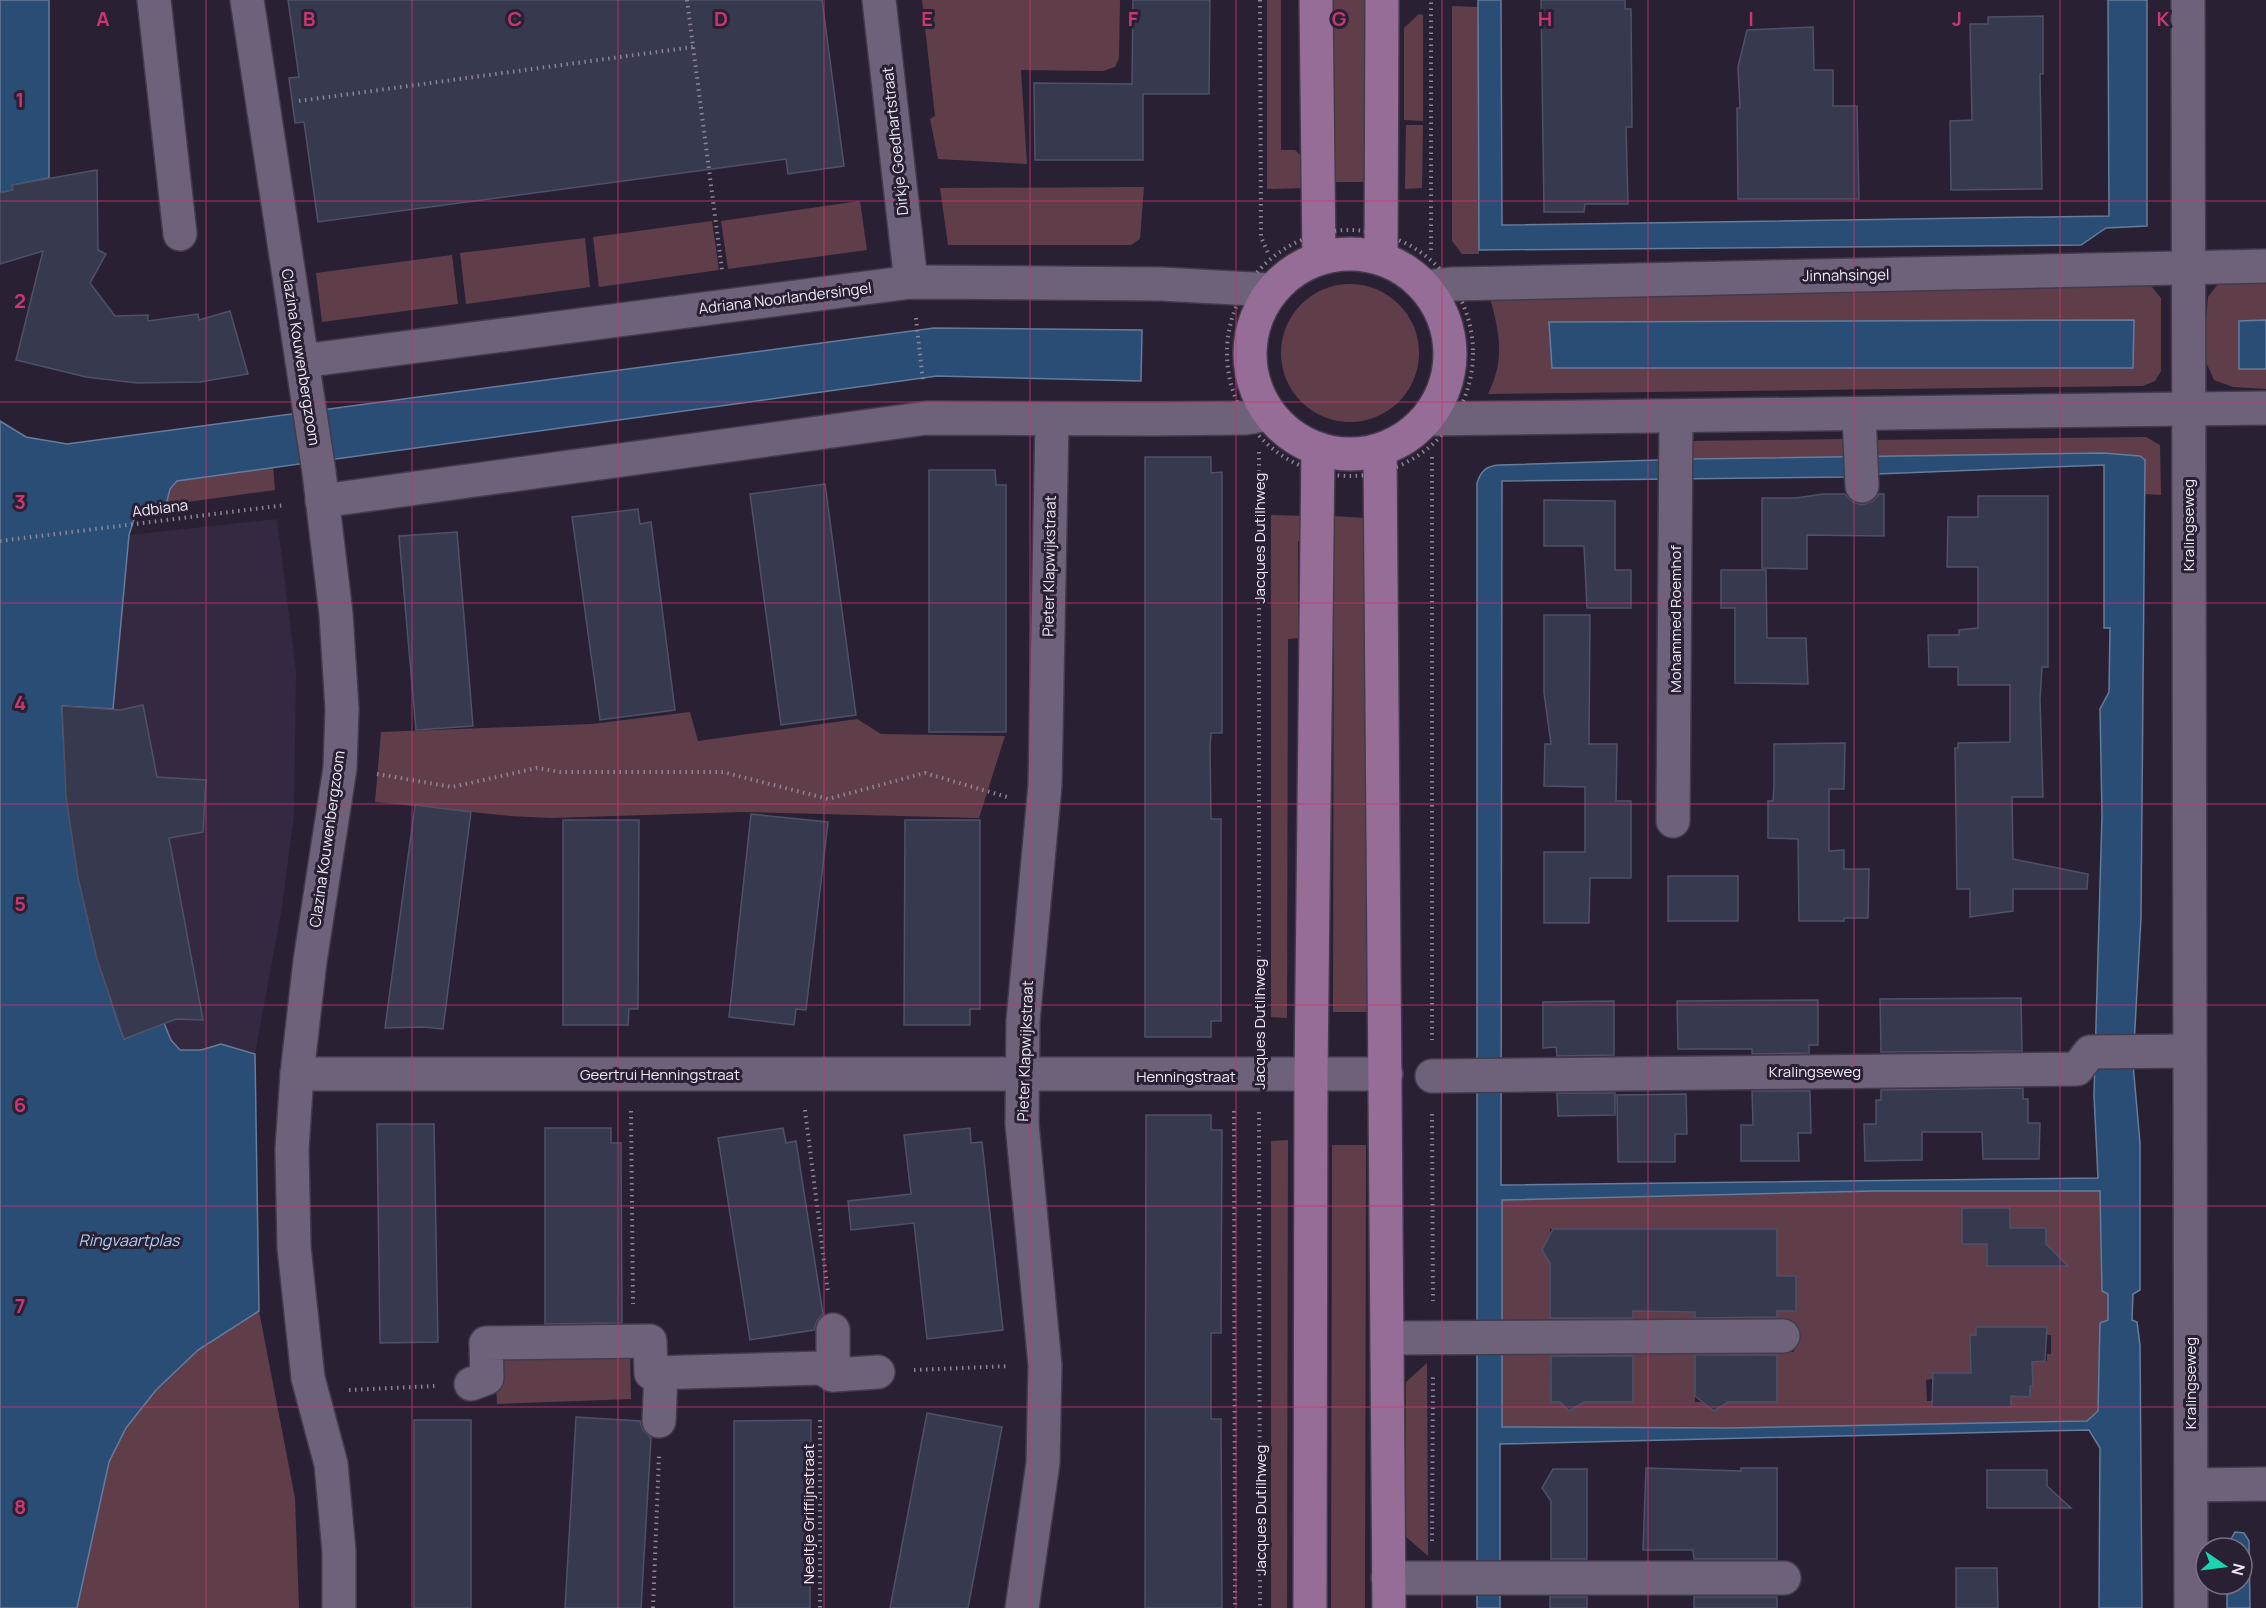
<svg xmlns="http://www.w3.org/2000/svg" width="2266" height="1608" font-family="Manrope,sans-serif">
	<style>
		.built { fill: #352942 }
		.green { fill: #603e49; fill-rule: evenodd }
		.water { fill: #2a4d75; stroke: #657c9c; stroke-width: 1.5; fill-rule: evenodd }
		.building { fill: #37394f; stroke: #4e5168; stroke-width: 1.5 }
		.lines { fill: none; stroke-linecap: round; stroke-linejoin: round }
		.minor-casing { stroke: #433a4b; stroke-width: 36 }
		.major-casing { stroke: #433a4b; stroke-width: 36 }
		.path { stroke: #8d8596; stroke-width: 4; stroke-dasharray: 1.5 4.5; stroke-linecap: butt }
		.minor { stroke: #6d6279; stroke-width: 33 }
		.major { stroke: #966d96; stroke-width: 33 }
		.grid { fill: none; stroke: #c93772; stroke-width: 1.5; stroke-opacity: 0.55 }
		.labels { text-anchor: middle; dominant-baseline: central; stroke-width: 6; stroke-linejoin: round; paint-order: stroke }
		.street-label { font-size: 15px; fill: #efe9f7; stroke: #292034 }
		.water-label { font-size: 16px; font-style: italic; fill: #accdf4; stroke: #292034 }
		.grid-label { font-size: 20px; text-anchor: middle; font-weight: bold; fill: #c93772; stroke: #292034; stroke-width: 6; stroke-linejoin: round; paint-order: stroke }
	</style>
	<rect width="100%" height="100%" fill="#292034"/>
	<path class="built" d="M277 519 296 671 294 815 282 907 255 1054 221 1044 201 1050H180L171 1040 124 1039 97 959 78 878 66 796 62 706 113 709 129 535Z"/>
	<g class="green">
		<path d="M922 0H1120L1119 58 1115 67 1103 71 1021 70 1027 164 938 159 930 119 935 116Z"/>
		<path d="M1267 0H1281V150H1295L1306 160V188L1267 189Z"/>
		<path d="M1333 0H1367L1366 182H1333Z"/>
		<path d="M1452 6 1478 7 1479 254H1462L1452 241Z"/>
		<path d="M1419 14 1423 15V121L1404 120V28Z"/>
		<path d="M1406 125H1423L1422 188 1405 189Z"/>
		<path d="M1144 187 1140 239 1131 245H948L940 188Z"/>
		<path d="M860 201 867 250 728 269 721 221Z"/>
		<path d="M712 221 719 270 599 287 593 237Z"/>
		<path d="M585 238 590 287 466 304 460 253Z"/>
		<path d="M452 255 458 304 322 322 316 273Z"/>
		<path d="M2266 279V320L2239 321V368L2266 369V389L2233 387 2214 380 2206 362V321L2208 297 2221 280Z"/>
		<path d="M2148 282 2161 298V371L2155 381 2143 386 1488 394C1507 356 1498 328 1488 290ZM2134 320 2133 368H1553L1549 322Z"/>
		<circle cx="1350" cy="353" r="69"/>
		<path d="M2146 437 2160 445 2161 495 2144 494 2145 460 2140 456 2103 453 1873 458 1872 440Z"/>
		<path d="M1848 439 1847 458 1689 459 1690 441Z"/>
		<path d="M273 466 275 490 166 505 170 489 177 481Z"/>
		<path d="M1271 515 1307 516V541H1298V638L1288 639 1287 1018 1271 1017Z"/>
		<path d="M1334 516 1366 518 1368 1012H1333Z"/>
		<path d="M690 712 698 741 857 719 881 734 1005 736 979 818 743 812 551 818 510 816 375 802 381 732 592 724Z"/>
		<path d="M1288 1140 1287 1608H1271V1141Z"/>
		<path d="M1332 1145H1366L1365 1608H1331Z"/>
		<path d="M1874 1191H2100L2102 1291 2108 1293V1320L2100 1323 2098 1411 2087 1421 1729 1428 1502 1427V1351L1794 1352V1325L1501 1324 1502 1200ZM1962 1208H2010V1228H2046V1244L2050 1248 2051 1259 2046 1266H1987V1244H1962ZM1550 1229H1587L1550 1263 1543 1250 1545 1244 1551 1242ZM1782 1276H1796L1795 1311H1782ZM2047 1327V1335H2051V1354H2047V1361L2030 1362 2033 1386H2030V1396L2011 1397 2010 1407H1933L1932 1401H1927L1926 1380 1932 1379 1933 1373H1981L1976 1354H1970L1976 1335ZM1550 1366H1633L1632 1402H1584L1570 1409 1566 1408 1563 1402H1551ZM1695 1366H1777V1402H1728L1718 1409 1707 1402H1695Z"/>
		<path d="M259 1311 295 1498 299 1608H77L109 1462 126 1428 156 1390 198 1350Z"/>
		<path d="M630 1351 631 1399 497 1404 495 1357Z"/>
		<path d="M1427 1363 1428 1556 1405 1536 1406 1382Z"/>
	</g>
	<g class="water">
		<path d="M0 0H49V178L13 185V190L0 193Z"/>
		<path d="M1478 0H1501L1502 225 2109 216 2108 0H2147V226L2106 228 2081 245 1479 250Z"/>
		<path d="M2134 320 2133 368H1552L1549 322Z"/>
		<path d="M2266 320V369H2239V321Z"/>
		<path d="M934 328 1142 330 1141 381 937 376 177 481 170 489 166 505 138 507 129 535 113 709 62 706C66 822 85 930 124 1039L164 1023 171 1040 180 1050H201L221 1044 255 1054 259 1311 198 1350 156 1390 126 1428 109 1462 77 1608H0V421L26 437 67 444Z"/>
		<path d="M2103 453 2140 456 2145 460 2141 917 2133 1064 2140 1143V1290L2133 1294 2132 1320 2137 1322 2140 1345 2142 1608H2099L2100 1448 2089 1430 1500 1444V1608H1477V483C1481 471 1486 466 1499 465L1689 459ZM2104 465V628H2110L2109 692 2100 709 2102 815 2094 1095 2098 1178 1501 1185 1502 481 1849 477 1877 474ZM2100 1191 2102 1291 2108 1294V1320L2100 1323 2098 1411 2087 1421 1729 1428 1502 1427V1200L1874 1191Z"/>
		<path d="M2235 1532 2244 1533 2249 1541 2250 1608H2227V1584H2242V1548H2226Z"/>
	</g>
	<g class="building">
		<path d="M288 0H822L844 166 788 174 786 159 318 222 304 122 295 123 289 78 299 77Z"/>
		<path d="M1133 0H1210L1209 94H1143V160H1035L1034 83 1132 84Z"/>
		<path d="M1541 0H1625V9H1631L1632 127H1626L1628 204H1585L1584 212H1544Z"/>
		<path d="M2043 16V74H2040L2042 189 1951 190 1950 121 1972 120 1970 24H1988V17Z"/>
		<path d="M1813 27 1814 70H1833V106H1857L1859 199H1738L1737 108H1740L1738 67 1747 30Z"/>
		<path d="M97 170 98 250 106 254 90 283 115 316 148 315V321L198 314 199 320 230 311 248 374 200 382 137 383 86 377 16 360 43 251 0 264V193L13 190 12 185Z"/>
		<path d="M1145 457H1211V473L1222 472V733H1211L1210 748 1211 819H1221V1021H1211V1037H1145Z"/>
		<path d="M929 470H995L996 485H1006V732H929Z"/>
		<path d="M825 484 856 715 781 725 750 494Z"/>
		<path d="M1823 494H1845L1853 502 1862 505 1873 501 1879 494H1884V536L1807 535V569L1762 568V498H1796Z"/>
		<path d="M1978 496H2048V667H2042L2040 699 2043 797H2012L2013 859 2088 874 2087 889H2013V911L1970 917V889H1957L1955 748H1958V743L2010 742V685H1958V667H1929L1928 635H1959V630L1978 628V567H1947L1948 517H1978Z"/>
		<path d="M1544 500 1615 501V570H1631V608H1587L1584 546H1544Z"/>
		<path d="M638 509 640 524 651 522 675 710 600 720 572 517Z"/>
		<path d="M457 532 473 726 416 730 399 536Z"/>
		<path d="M1721 570H1766L1767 638H1806L1808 684 1735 683V608H1721Z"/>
		<path d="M1544 615H1590L1589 744H1617L1616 801H1631V878H1590L1589 923H1544V852H1585V787L1544 786 1545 744H1551L1544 693Z"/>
		<path d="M143 705 157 777 206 780 203 832 169 838 203 1020 176 1019 124 1039 97 959 78 878 66 796 62 706 120 710Z"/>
		<path d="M1845 743 1844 789H1829V851L1844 850V869H1869L1868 918H1844V921H1799L1798 839 1768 838V801H1773L1774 787V744Z"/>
		<path d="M415 805 471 812 443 1029 423 1027 385 1028Z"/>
		<path d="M751 814 828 822 806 1010 796 1009 794 1025 729 1017Z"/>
		<path d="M563 820H639L638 1009H629L628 1025H563Z"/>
		<path d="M905 820H980V1009H970V1025H904Z"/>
		<rect x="1668" y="876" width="70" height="45"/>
		<path d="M2021 998 2022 1051 1881 1052 1880 999Z"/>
		<path d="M1818 1000V1045H1809V1053L1752 1054V1049H1678L1677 1001Z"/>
		<path d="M1614 1001V1055L1557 1056 1556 1047 1543 1048V1002Z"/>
		<path d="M2023 1088V1099H2028V1123H2040L2039 1159H1983L1982 1132H1922V1160L1865 1161 1864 1124H1876V1100H1881V1090Z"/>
		<path d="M1752 1091H1810L1811 1133H1798L1799 1161H1741V1125H1753Z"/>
		<path d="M1557 1093H1615V1115L1558 1116Z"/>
		<path d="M1686 1094 1687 1134H1675V1162H1618L1617 1095Z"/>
		<path d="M1146 1115H1211V1130H1222L1221 1333H1211V1419H1221L1222 1608H1145Z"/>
		<path d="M377 1124H434L438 1342 380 1343Z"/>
		<path d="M545 1128H611V1143H621L622 1323 545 1324Z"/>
		<path d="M783 1128 786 1143 796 1141 823 1314 817 1321 814 1330 750 1340 718 1138Z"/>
		<path d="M970 1128 971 1143 982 1142 1003 1330 927 1339 914 1223 851 1230 848 1201 911 1194 904 1135Z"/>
		<path d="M1962 1208H2010V1228H2046V1244L2068 1266H1987V1244H1962Z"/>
		<path d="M1553 1229H1777V1276H1796V1311H1777V1317L1695 1318V1312L1633 1311V1318H1550V1263L1542 1250Z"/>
		<path d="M1976 1327H2047L2045 1361 2032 1362 2033 1386H2030V1397L2011 1396V1407H1932L1933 1373H1971L1970 1335H1976Z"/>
		<path d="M1695 1355H1777V1402H1728L1714 1411 1695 1396Z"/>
		<path d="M1551 1356H1633V1402H1584L1569 1411 1560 1402H1551Z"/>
		<path d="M927 1413 1002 1427 968 1608H890Z"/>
		<path d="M576 1417 640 1421 643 1430 651 1438 641 1608H565Z"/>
		<rect x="414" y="1420" width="57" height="188"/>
		<path d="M811 1420 810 1608H734V1421Z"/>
		<path d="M1646 1468 1741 1471V1468H1777V1559H1694L1693 1550H1643Z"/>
		<path d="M1553 1469H1587V1559H1551V1501L1542 1488Z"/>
		<path d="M1987 1470H2047V1486L2071 1508H1987Z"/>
		<path d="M1956 1568H1997L1998 1608H1956Z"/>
		<rect x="1550" y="1597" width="37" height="11"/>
		<rect x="1694" y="1597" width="83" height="11"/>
	</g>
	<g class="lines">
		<defs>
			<g id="minor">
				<path d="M154 0 180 234"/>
				<path d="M247 0 319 472 336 614 342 709 340 768 310 961 297 1074 292 1149 294 1247 308 1378 331 1464 339 1551V1608"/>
				<path d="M879 0 911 282"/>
				<path d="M2188 0 2191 1608"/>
				<path d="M1426 287 1453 284 2266 266"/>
				<path d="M302 361 911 282 1161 284 1272 290"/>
				<path d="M1859 415 1862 486"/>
				<path d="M1427 419 2266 408"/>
				<path d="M322 501 927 418 1154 419 1245 418 1269 414"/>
				<path d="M1673 821 1676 418"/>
				<path d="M297 1074H1386"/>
				<path d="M1432 1076 2077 1069 2090 1052 2189 1051"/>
				<path d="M1388 1338 1783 1336"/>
				<path d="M833 1375V1330"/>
				<path d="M471 1384 487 1378 486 1343 650 1341 651 1373 822 1368 833 1375 878 1372"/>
				<path d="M659 1421 661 1373"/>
				<path d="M2191 1485 2266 1484"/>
				<path d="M1388 1578H1784"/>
				<path d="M1022 1608 1043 1463 1045 1365 1022 1124 1023 1021 1045 785 1052 419"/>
			</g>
			<g id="major">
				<path d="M1316 0 1319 258"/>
				<circle cx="1350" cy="354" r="100"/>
				<path d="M1381 258 1382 0"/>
				<path d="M1380 450 1389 1608"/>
				<path d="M1310 1608 1311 1075 1318 449"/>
			</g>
		</defs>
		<use href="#minor" class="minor-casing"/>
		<use href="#major" class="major-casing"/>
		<g class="path">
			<path d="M687 0 722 270"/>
			<path d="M1260 0 1261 237 1268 253"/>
			<path d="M299 101 693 47"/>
			<circle cx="1350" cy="353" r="123"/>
			<path d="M1431 250V0"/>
			<path d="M916 318 923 382"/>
			<path d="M1259 452V1039"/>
			<path d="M1432 457V1040"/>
			<path d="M0 541 285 505"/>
			<path d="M377 774 452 787 537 768 560 772H723L828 799 925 773 1007 797"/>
			<path d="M805 1110 828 1293"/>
			<path d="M631 1111 633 1304"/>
			<path d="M1234 1111 1235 1608"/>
			<path d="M1259 1112 1260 1608"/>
			<path d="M1432 1114 1433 1301"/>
			<path d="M914 1370 1009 1366"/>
			<path d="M349 1390 435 1386"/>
			<path d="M820 1420V1608"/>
			<path d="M1432 1541 1433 1375"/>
			<path d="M653 1608 659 1456"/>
		</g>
		<use href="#minor" class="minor"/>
		<use href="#major" class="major"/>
	</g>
	<path class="grid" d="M206 0V1608M412 0V1608M618 0V1608M824 0V1608M1030 0V1608M1236 0V1608M1442 0V1608M1648 0V1608M1854 0V1608M2060 0V1608M0 201H2266M0 402H2266M0 603H2266M0 804H2266M0 1005H2266M0 1206H2266M0 1407H2266"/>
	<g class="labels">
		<g class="street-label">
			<text transform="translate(895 141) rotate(-96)">Dirkje Goedhartstraat</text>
			<text transform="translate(1846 275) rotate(-1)">Jinnahsingel</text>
			<text transform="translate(785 298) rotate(-7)">Adriana Noorlandersingel</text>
			<text transform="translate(301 357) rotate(81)">Clazina Kouwenbergzoom</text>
			<text transform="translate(160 508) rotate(-7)">Adbiana</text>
			<text transform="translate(2188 525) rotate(-90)">Kralingseweg</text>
			<text transform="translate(1259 538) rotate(-90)">Jacques Dutilhweg</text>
			<text transform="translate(1049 566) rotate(-89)">Pieter Klapwijkstraat</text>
			<text transform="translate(1675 619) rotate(-90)">Mohammed Roemhof</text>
			<text transform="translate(327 839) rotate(-82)">Clazina Kouwenbergzoom</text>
			<text transform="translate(1259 1024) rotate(-90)">Jacques Dutilhweg</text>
			<text transform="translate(1025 1051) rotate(-88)">Pieter Klapwijkstraat</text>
			<text x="1815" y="1071">Kralingseweg</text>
			<text x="660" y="1074">Geertrui Henningstraat</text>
			<text x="1186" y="1076">Henningstraat</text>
			<text transform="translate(2190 1383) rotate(-90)">Kralingseweg</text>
			<text transform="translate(1260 1510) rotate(-90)">Jacques Dutilhweg</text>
			<text transform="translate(808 1514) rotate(-90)">Neeltje Griffijnstraat</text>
		</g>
		<g class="water-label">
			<text x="129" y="1240">Ringvaartplas</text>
		</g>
	</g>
	<g class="grid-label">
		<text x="103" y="26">A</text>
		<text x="309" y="26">B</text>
		<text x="515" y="26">C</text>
		<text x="721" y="26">D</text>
		<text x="927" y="26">E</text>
		<text x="1133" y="26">F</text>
		<text x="1339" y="26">G</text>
		<text x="1545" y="26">H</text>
		<text x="1751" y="26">I</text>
		<text x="1957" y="26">J</text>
		<text x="2163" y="26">K</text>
		<text x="20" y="107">1</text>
		<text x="20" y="308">2</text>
		<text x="20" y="509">3</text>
		<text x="20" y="710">4</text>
		<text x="20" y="911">5</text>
		<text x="20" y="1112">6</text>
		<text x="20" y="1313">7</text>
		<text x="20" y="1514">8</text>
	</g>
	<g transform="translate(2224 1566) rotate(104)"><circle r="28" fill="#292034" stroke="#787082" stroke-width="1.5"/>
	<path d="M0-4.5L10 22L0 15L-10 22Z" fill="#1bd5b1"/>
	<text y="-9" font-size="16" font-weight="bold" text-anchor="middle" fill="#efe9f7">N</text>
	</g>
</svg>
